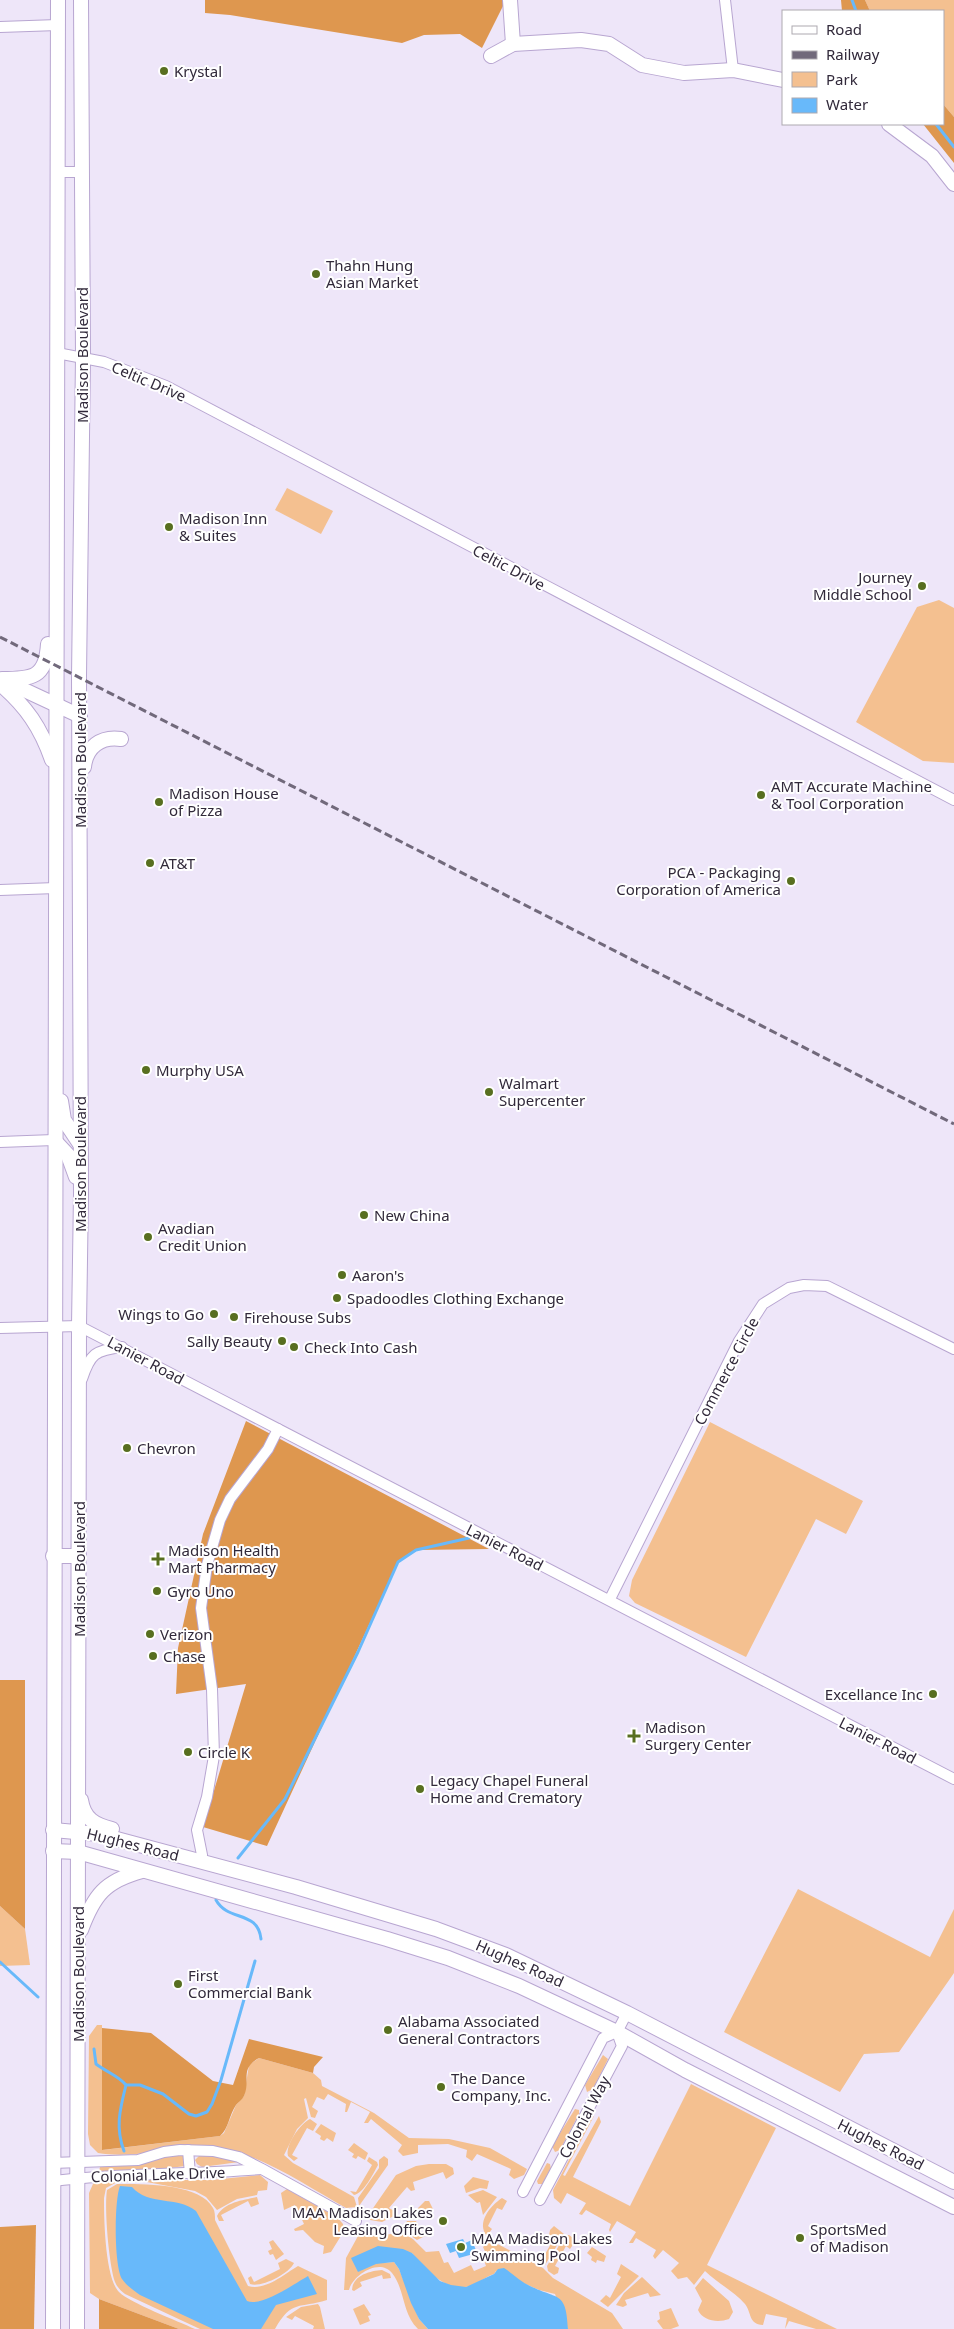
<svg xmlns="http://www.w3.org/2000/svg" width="954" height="2329" font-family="'Noto Sans',sans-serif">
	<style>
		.green { fill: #f4c090 }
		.forest { fill: #de974f }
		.water { fill: #68b9fa }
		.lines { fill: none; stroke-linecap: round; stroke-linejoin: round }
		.stream { stroke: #68b9fa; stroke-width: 3 }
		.street-casing { stroke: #b8a6d1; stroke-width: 12 }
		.secondary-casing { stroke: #b8a6d1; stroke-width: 16 }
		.street { stroke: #fff; stroke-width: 10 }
		.secondary { stroke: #fff; stroke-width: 14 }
		.rail { stroke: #71697b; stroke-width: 3; stroke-dasharray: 8 4; stroke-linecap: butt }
		.poi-dot { fill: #586f20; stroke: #fff; stroke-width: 2 }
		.labels { text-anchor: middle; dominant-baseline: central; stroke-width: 4; stroke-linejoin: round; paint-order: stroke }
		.poi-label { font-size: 15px; fill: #31293a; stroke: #fff; text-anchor: start }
		.street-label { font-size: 15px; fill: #31293a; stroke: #fff }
	</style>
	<rect width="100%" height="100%" fill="#eee6f9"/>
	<g class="green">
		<path d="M865 0H954V117L943 104V11H870Z"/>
		<path d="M287 488 333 511 321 534 275 510Z"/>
		<path d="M939 600 954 608V763L923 761 856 722 917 607Z"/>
		<path d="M710 1422 863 1501 846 1534 816 1519 746 1657 635 1603 629 1596 632 1580Z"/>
		<path d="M798 1889 930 1957 954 1909V1973L899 2052 864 2054 840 2092 724 2032Z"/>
		<path d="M0 1906 25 1929 30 1965 0 1966Z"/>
		<path d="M97 2025H102V2028L103 2150 220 2136 224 2133 236 2105 244 2096 249 2065 259 2058 313 2073 321 2080 322 2086 374 2113 409 2138 449 2139 490 2148 527 2169 524 2175 514 2179 509 2175 511 2169 477 2154 472 2161 466 2157 467 2150 448 2144 418 2145V2153L403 2156 398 2151 402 2145 371 2119 368 2123H364L370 2112 351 2102 347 2112H345L346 2104 328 2094 324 2100 317 2097 312 2107 318 2111 315 2118 311 2117 306 2098 304 2099 308 2118 297 2129 284 2155 293 2163 354 2197 357 2207 346 2208C297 2181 250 2145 192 2145 173 2145 155 2153 136 2154 124 2155 109 2155 98 2153L90 2145 88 2134 89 2036Z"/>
		<path d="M603 2055 608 2059 593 2089 587 2092 585 2085Z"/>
		<path d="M691 2084 776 2128 707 2265 837 2329H816L789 2321 785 2329 787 2318 766 2314 763 2325C748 2324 752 2313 745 2304 734 2291 717 2283 705 2271L694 2285 687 2277 678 2279 671 2271 679 2263 663 2250 655 2259 653 2256 656 2250 636 2238 633 2243H629L636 2232 617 2221 610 2232 609 2230 611 2224 586 2210 582 2215 579 2214 586 2203 567 2193 561 2204 554 2198 553 2190 591 2118 594 2116 563 2175 565 2176 599 2116 601 2122 573 2177 630 2206Z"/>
		<path d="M575 2109 579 2110V2114L560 2150 555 2152 552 2146Z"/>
		<path d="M310 2119 317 2124 313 2131 307 2128 292 2155 298 2158 294 2161 288 2156C285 2145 300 2124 310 2119Z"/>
		<path d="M321 2124 336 2133 333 2142 327 2138 324 2141 320 2139 321 2136 315 2132Z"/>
		<path d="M354 2143 368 2153 365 2160 358 2156 356 2159 352 2157 354 2154 348 2150Z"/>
		<path d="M174 2154H181L186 2159 185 2166 147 2171H99L100 2167 139 2165Z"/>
		<path d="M201 2154 227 2158 239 2162 202 2167 197 2164 195 2160Z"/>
		<path d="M384 2156 388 2159V2165L359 2206 358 2198 379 2168V2160Z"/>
		<path d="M369 2157 377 2162 378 2165C373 2174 364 2193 354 2195L350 2191 356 2192 372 2165 367 2161Z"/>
		<path d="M547 2163 550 2164 551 2169 543 2184H538L537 2181Z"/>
		<path d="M429 2164H446L453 2168 454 2174 446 2179 443 2172 413 2182 415 2190 411 2191 407 2187 389 2208 396 2212 394 2216 382 2222 370 2220 369 2214 396 2175 416 2166Z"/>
		<path d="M260 2175 268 2182 267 2190 258 2191 257 2195 237 2199 217 2210 206 2197 195 2191 136 2180H211Z"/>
		<path d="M473 2177 489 2181 487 2189 480 2188 466 2193 464 2186Z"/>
		<path d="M97 2180H121L106 2188 104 2198C104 2218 105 2278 119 2292 130 2303 178 2321 195 2329H179L99 2299 90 2293 89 2193 93 2184Z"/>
		<path d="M117 2184C142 2184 200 2183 213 2208 215 2211 215 2216 215 2220L248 2286C266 2291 284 2274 298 2266L327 2280V2300C299 2309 292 2299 275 2329H200L125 2294C121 2291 117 2287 115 2282 109 2265 104 2208 107 2190Z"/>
		<path d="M287 2189 337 2217 343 2224 344 2231 331 2252 323 2254 324 2246 315 2242 303 2230 295 2231 294 2229 304 2224 295 2205 284 2210 281 2193Z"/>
		<path d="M483 2190 497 2197 483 2215 480 2202 477 2203 468 2195Z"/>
		<path d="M257 2197 259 2204 251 2207 248 2201 221 2215 224 2221H219L217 2216C224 2202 244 2200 257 2197Z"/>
		<path d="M502 2198 507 2201 502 2210 497 2208 488 2226 492 2229 487 2236C476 2223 490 2206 502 2198Z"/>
		<path d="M425 2201H429L433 2209 424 2216 422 2211 415 2214 417 2218 411 2219 410 2216Z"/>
		<path d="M407 2221H416L421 2233 423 2232 425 2236 417 2240 402 2230Z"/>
		<path d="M554 2226 564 2234 545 2265 541 2266 534 2260 538 2256 543 2258 554 2238 549 2235 550 2230Z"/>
		<path d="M401 2232 413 2239 426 2252 439 2251 444 2263 448 2262 454 2273 471 2265 474 2271 486 2266 484 2260 488 2258 483 2247 490 2240 543 2268 553 2278 612 2313 623 2329H568L555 2294 539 2290 496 2271 494 2274C485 2277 476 2285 466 2287 445 2291 424 2268 412 2253L382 2263 394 2262 399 2269 419 2319 428 2329H418C402 2314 405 2289 392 2273 379 2257 352 2276 349 2290H344L346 2258 358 2236H380Z"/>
		<path d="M565 2235H569L576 2240 570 2249 566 2246 555 2266 559 2268 558 2273 554 2275 548 2271 547 2266Z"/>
		<path d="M273 2240 284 2254 276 2260 273 2254 270 2255 268 2251 272 2249 269 2242Z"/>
		<path d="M592 2247 606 2256 604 2262 597 2260 596 2263 591 2260 592 2257 587 2253Z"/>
		<path d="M286 2259 294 2263C289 2274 261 2288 250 2284L248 2278 251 2276 254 2282 280 2269 278 2263Z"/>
		<path d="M621 2264 639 2276 608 2307 600 2301 606 2295 610 2298 621 2277 617 2274Z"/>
		<path d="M382 2270 390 2274 391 2278 383 2279 382 2275 360 2282 362 2286 354 2291 352 2290C353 2275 370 2271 382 2270Z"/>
		<path d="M642 2277 661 2295 650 2297 648 2293 625 2300 627 2305 623 2307 616 2305 624 2293Z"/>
		<path d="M703 2278 729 2301 733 2312 729 2319C718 2323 703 2321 698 2310L702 2301 695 2288Z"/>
		<path d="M318 2304 320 2307 325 2329H313L314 2326 295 2316 292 2320 286 2317 301 2307Z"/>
		<path d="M364 2304 371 2315 368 2316 370 2321 360 2325 353 2309Z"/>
		<path d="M671 2308 679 2326 671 2329H663L657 2321 660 2319 659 2312Z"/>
	</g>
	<g class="forest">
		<path d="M205 0H506L482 48 460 34 424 35 402 43 230 15 205 13Z"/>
		<path d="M841 0H865L870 11H842Z"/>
		<path d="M943 104 954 117V163L923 124H943Z"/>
		<path d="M246 1421 489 1549 416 1550 398 1562 267 1846 203 1827 246 1684 176 1694 178 1648 203 1534Z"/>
		<path d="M0 1680H25V1929L0 1906Z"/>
		<path d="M102 2028 151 2033 213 2081 233 2085 249 2039 323 2057 314 2067 313 2073 259 2058C239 2069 251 2080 244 2096 242 2100 238 2102 236 2105 229 2115 229 2128 220 2136L102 2150Z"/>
		<path d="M36 2225 34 2329H0V2227Z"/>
		<path d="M99 2299 179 2329H99Z"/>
	</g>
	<g class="water">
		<path d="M120 2186 132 2187C148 2206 178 2196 196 2211L247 2301C262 2307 294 2284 308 2276L317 2294 276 2305 261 2329H213L140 2295C133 2290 127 2286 122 2279 114 2266 114 2201 120 2186Z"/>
		<path d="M463 2239 465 2243 472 2240 477 2253 459 2258 456 2251 450 2253 446 2244Z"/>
		<path d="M378 2246 403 2249 412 2253 440 2281 451 2285 466 2287 494 2274 498 2269 504 2268C513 2274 521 2282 530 2286 559 2300 566 2291 568 2329H428L419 2319 411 2303 399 2269 394 2262 376 2264 358 2272 351 2258Z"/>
	</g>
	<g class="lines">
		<g class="stream">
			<path d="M852 0 856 11"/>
			<path d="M936 124 954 147"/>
			<path d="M238 1858 285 1799 358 1652 398 1562 416 1550 469 1538"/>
			<path d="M216 1900C228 1922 258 1910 261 1939"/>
			<path d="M0 1962 38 1997"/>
			<path d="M94 2049 96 2064C105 2071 120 2077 126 2085 120 2109 115 2127 124 2151"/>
			<path d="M126 2085H140L163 2094 189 2114 196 2116 207 2112 212 2104 221 2080 255 1961"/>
		</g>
		<defs>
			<g id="street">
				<path d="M725 0 733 70"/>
				<path d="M0 27 58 25"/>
				<path d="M58 172H81"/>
				<path d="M57 353 104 362 166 386 954 800"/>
				<path d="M0 890 56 888"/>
				<path d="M0 1142 54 1140"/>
				<path d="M0 1328 79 1326 954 1779"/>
				<path d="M82 1379C90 1354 95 1350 122 1347"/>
				<path d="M610 1599 739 1341 763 1304 789 1288 804 1285 827 1286 954 1349"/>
				<path d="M202 1855 197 1830 207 1797 214 1756 212 1689 201 1608 207 1565 220 1520 230 1499 268 1449 278 1429"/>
				<path d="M188 2150 190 2174"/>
				<path d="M52 2163 138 2160 164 2152 180 2150 213 2151 239 2157 262 2169 356 2221"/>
				<path d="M53 2181C122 2172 192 2175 261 2169"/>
				<path d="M523 2192 603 2038 617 2032 627 2013"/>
				<path d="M540 2200 622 2046 617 2032"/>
			</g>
			<g id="secondary">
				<path d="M510 0 513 44"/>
				<path d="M491 56 513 44 581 40 609 44 642 65 684 73 733 70 783 80"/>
				<path d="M889 124 932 156 954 184"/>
				<path d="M2 679C32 679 46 678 48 644"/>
				<path d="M5 681 80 716"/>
				<path d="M0 684C26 706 41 728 52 760"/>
				<path d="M84 767C86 747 101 736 121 739"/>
				<path d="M61 1101 64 1120 80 1144"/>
				<path d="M54 1140 68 1155 76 1177"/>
				<path d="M53 1556H79"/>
				<path d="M81 1800C84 1819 95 1825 112 1829"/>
				<path d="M53 1830 98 1834 296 1887 436 1929 506 1955 627 2013 954 2182"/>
				<path d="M53 1851 78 1852 387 1939 448 1958 519 1986 617 2032 685 2070 954 2207"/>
				<path d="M81 1930C94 1895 105 1881 142 1871"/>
				<path d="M53 2329 58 0"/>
				<path d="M77 2329 79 1326 81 1194 79 677 83 357 81 0"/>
			</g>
		</defs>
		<use href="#street" class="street-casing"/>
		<use href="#secondary" class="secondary-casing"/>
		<use href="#street" class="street"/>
		<use href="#secondary" class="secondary"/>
		<path class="rail" d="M0 637 954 1124"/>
	</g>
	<g class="poi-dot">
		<circle cx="164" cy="71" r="5"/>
		<circle cx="316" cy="274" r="5"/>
		<circle cx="169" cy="527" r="5"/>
		<circle cx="922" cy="586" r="5"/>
		<circle cx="761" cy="795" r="5"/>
		<circle cx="159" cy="802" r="5"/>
		<circle cx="150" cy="863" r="5"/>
		<circle cx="791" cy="881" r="5"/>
		<circle cx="146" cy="1070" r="5"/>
		<circle cx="489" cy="1092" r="5"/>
		<circle cx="364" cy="1215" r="5"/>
		<circle cx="148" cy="1237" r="5"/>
		<circle cx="342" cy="1275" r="5"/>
		<circle cx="337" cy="1298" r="5"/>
		<circle cx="214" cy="1314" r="5"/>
		<circle cx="234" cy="1317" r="5"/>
		<circle cx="282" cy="1341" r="5"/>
		<circle cx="294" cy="1347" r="5"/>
		<circle cx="127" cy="1448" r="5"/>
		<path d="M155.5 1551.5h5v5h5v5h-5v5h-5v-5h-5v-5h5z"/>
		<circle cx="157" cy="1591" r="5"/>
		<circle cx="150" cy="1634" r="5"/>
		<circle cx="153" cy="1656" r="5"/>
		<circle cx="933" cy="1694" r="5"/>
		<path d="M631.5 1728.5h5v5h5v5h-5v5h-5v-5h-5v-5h5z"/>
		<circle cx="188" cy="1752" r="5"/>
		<circle cx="420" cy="1789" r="5"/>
		<circle cx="178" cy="1984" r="5"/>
		<circle cx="388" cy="2030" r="5"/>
		<circle cx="441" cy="2087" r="5"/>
		<circle cx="443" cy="2221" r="5"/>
		<circle cx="800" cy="2238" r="5"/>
		<circle cx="461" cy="2247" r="5"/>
	</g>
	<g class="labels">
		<g class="poi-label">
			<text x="174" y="71">Krystal</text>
			<text x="326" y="265">Thahn Hung<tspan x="326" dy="17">Asian Market</tspan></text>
			<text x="179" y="518">Madison Inn<tspan x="179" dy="17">&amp; Suites</tspan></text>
			<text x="912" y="577" text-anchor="end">Journey<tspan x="912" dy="17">Middle School</tspan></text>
			<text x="771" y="786">AMT Accurate Machine<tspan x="771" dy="17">&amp; Tool Corporation</tspan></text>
			<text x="169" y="793">Madison House<tspan x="169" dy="17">of Pizza</tspan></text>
			<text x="160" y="863">AT&amp;T</text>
			<text x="781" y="872" text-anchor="end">PCA - Packaging<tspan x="781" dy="17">Corporation of America</tspan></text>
			<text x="156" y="1070">Murphy USA</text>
			<text x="499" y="1083">Walmart<tspan x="499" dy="17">Supercenter</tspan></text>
			<text x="374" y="1215">New China</text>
			<text x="158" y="1228">Avadian<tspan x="158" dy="17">Credit Union</tspan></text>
			<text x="352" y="1275">Aaron's</text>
			<text x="347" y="1298">Spadoodles Clothing Exchange</text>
			<text x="204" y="1314" text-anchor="end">Wings to Go</text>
			<text x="244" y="1317">Firehouse Subs</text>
			<text x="272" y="1341" text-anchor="end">Sally Beauty</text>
			<text x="304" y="1347">Check Into Cash</text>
			<text x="137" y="1448">Chevron</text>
			<text x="168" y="1550">Madison Health<tspan x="168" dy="17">Mart Pharmacy</tspan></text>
			<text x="167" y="1591">Gyro Uno</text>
			<text x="160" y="1634">Verizon</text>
			<text x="163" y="1656">Chase</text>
			<text x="923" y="1694" text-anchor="end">Excellance Inc</text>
			<text x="645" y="1727">Madison<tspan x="645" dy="17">Surgery Center</tspan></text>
			<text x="198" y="1752">Circle K</text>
			<text x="430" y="1780">Legacy Chapel Funeral<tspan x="430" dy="17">Home and Crematory</tspan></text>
			<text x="188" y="1975">First<tspan x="188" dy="17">Commercial Bank</tspan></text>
			<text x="398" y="2021">Alabama Associated<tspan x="398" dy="17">General Contractors</tspan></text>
			<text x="451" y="2078">The Dance<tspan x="451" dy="17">Company, Inc.</tspan></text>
			<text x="433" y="2212" text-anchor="end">MAA Madison Lakes<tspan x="433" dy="17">Leasing Office</tspan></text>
			<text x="810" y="2229">SportsMed<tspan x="810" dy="17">of Madison</tspan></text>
			<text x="471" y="2238">MAA Madison Lakes<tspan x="471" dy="17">Swimming Pool</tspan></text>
		</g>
		<g class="street-label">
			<text transform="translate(82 355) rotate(-90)">Madison Boulevard</text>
			<text transform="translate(149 381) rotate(23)">Celtic Drive</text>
			<text transform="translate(509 567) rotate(28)">Celtic Drive</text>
			<text transform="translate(80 760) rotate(-90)">Madison Boulevard</text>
			<text transform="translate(80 1164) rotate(-90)">Madison Boulevard</text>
			<text transform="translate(146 1360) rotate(28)">Lanier Road</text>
			<text transform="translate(726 1371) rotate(-62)">Commerce Circle</text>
			<text transform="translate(505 1547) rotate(27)">Lanier Road</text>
			<text transform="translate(79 1569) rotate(-90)">Madison Boulevard</text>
			<text transform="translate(878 1740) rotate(27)">Lanier Road</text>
			<text transform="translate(133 1844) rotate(14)">Hughes Road</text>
			<text transform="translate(520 1963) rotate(24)">Hughes Road</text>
			<text transform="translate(78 1974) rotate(-90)">Madison Boulevard</text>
			<text transform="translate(584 2117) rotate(-62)">Colonial Way</text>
			<text transform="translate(881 2144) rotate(27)">Hughes Road</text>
			<text transform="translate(158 2174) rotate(-2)">Colonial Lake Drive</text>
		</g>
	</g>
	<rect x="782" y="10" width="162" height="115" fill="#ffffff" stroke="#ada9b0"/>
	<rect x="792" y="26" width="25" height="8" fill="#ffffff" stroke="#ada9b0"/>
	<text x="826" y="35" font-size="15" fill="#31293a">Road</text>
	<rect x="792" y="51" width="25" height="8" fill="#71697b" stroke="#ada9b0"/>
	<text x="826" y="60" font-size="15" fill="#31293a">Railway</text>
	<rect x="792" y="72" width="25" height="15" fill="#f4c090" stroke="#ada9b0"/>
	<text x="826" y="85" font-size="15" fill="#31293a">Park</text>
	<rect x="792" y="98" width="25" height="15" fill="#68b9fa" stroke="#ada9b0"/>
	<text x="826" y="110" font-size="15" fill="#31293a">Water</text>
</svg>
